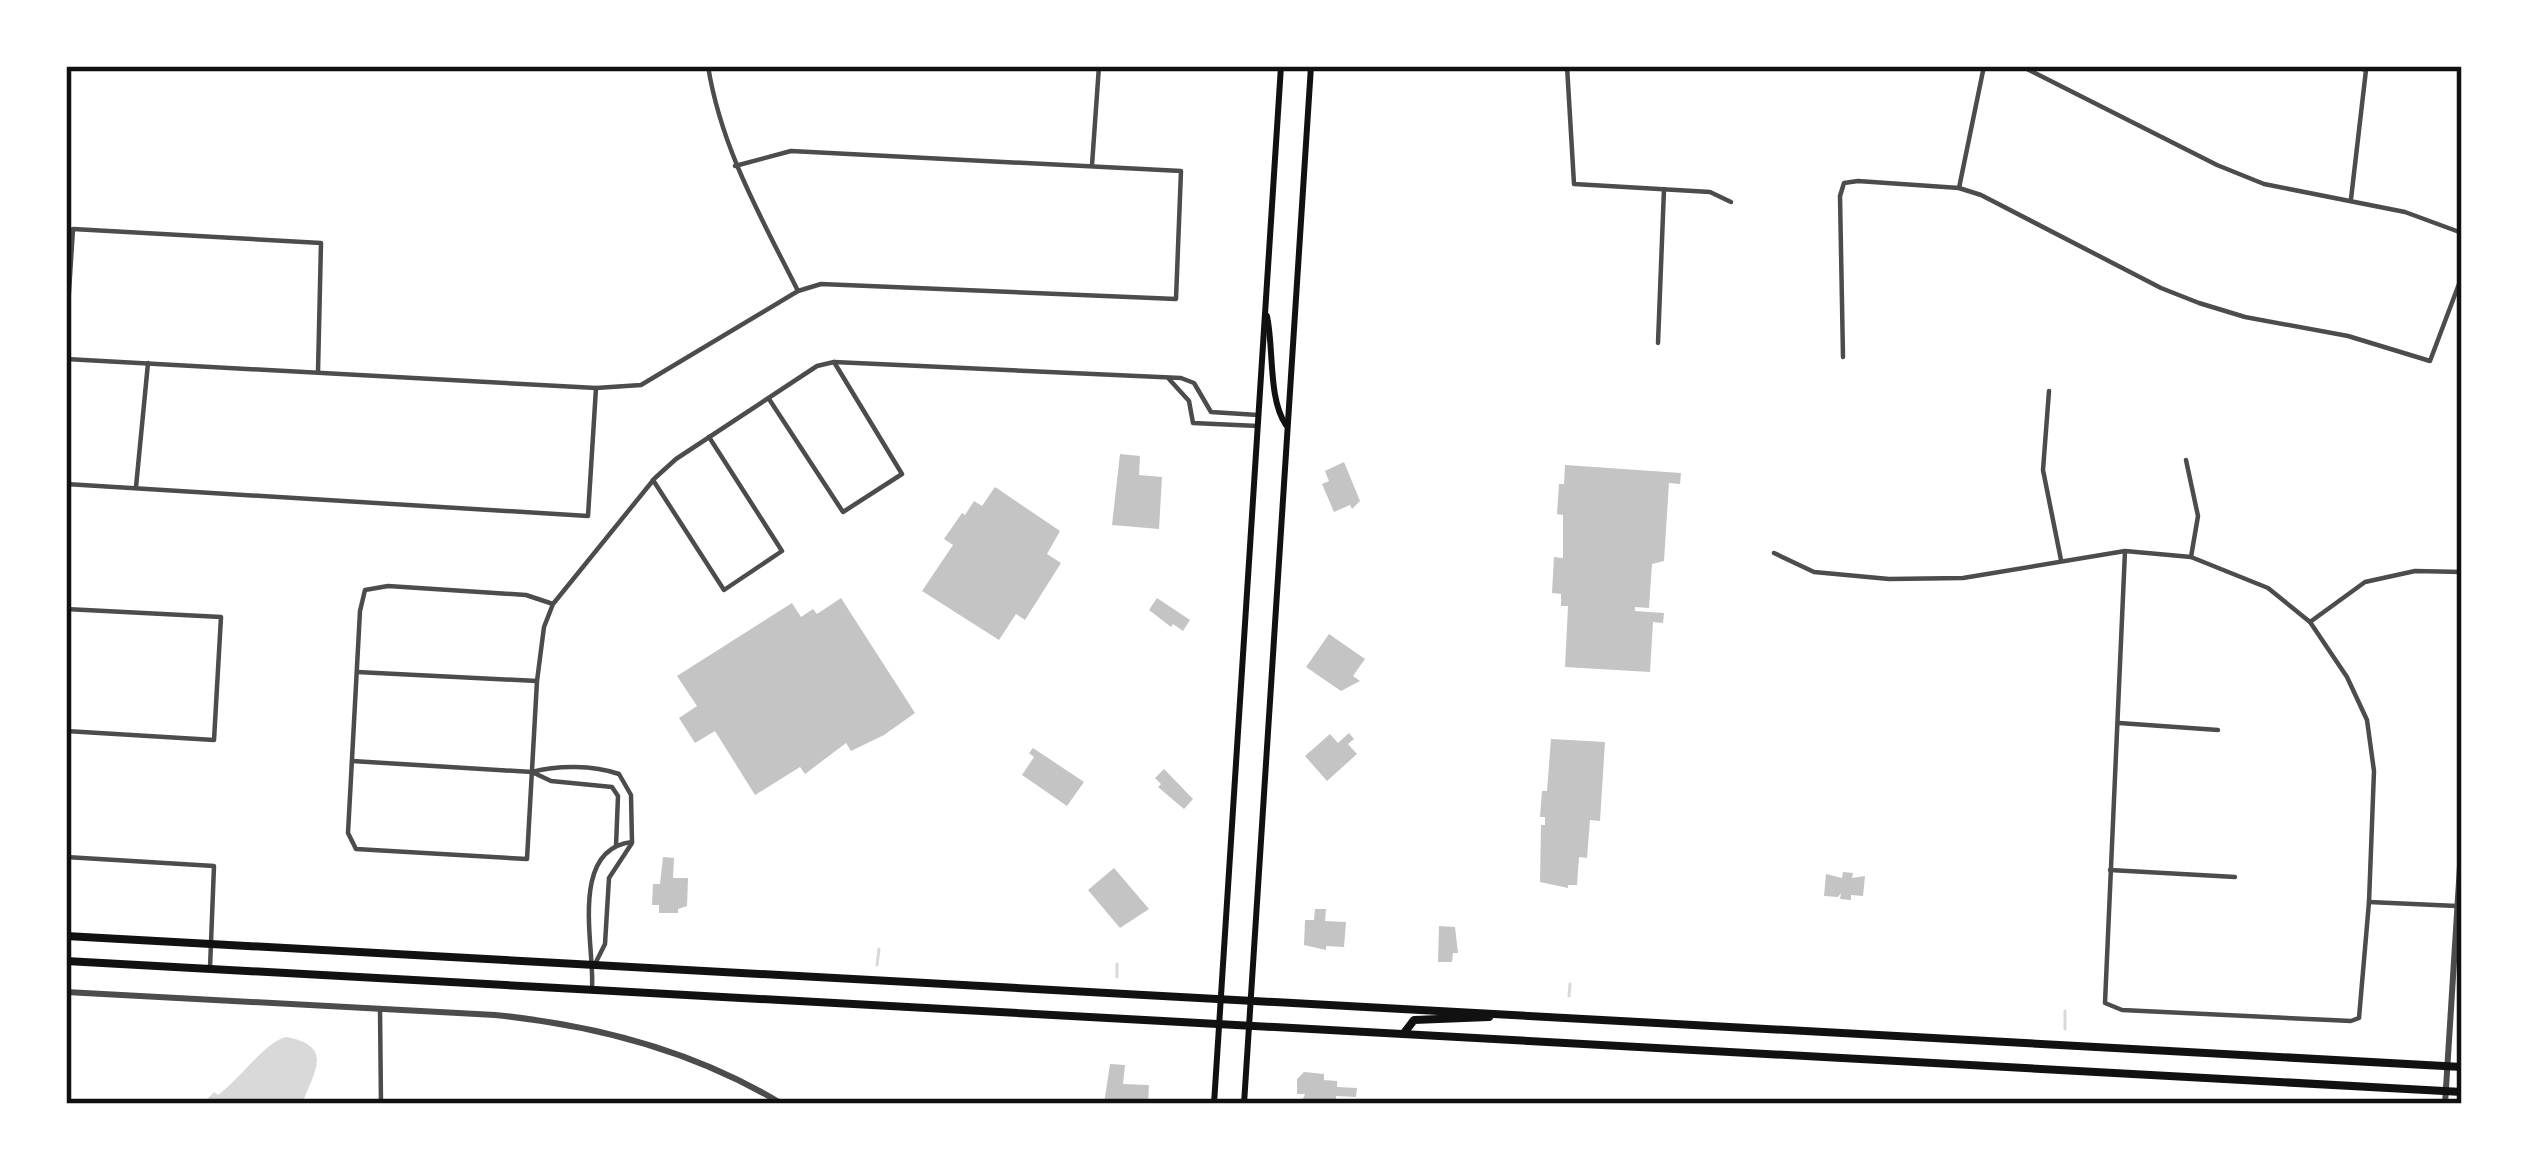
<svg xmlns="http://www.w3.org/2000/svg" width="2528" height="1170" font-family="'Titillium Web',sans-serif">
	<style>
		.water { fill: #d9d9d9 }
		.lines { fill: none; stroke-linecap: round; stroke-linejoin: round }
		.stream { stroke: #d9d9d9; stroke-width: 3 }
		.building { fill: #c4c4c4 }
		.minor { stroke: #4c4c4c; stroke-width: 4.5 }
		.tertiary { stroke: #4c4c4c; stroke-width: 6 }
		.secondary { stroke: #111; stroke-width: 6 }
		.primary { stroke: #111; stroke-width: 8 }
		.neatline { fill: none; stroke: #111; stroke-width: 4.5 }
	</style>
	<rect width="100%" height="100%" fill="#fff"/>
	<path class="water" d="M286 1037C335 1046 314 1071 302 1104H210L208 1098 214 1092 218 1095C240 1079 265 1042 286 1037Z"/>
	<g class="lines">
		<g class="stream">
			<path d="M877 965 879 949"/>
			<path d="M1117 977V964"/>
			<path d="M1569 996 1570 984"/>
			<path d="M2065 1029V1011"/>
		</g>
	</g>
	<g class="building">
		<path d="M1120 454 1140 456 1139 475 1162 477 1159 529 1112 525Z"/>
		<path d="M1344 462 1360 501 1352 509 1350 505 1334 512 1322 484 1329 481 1325 471Z"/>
		<path d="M1565 465 1681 473 1680 484 1669 483 1664 561 1652 564 1649 608 1635 607V611L1664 613 1663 623 1653 622 1650 672 1565 667 1568 606H1561V594L1552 593 1554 557 1563 558V515L1557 514 1559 484H1564Z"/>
		<path d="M995 487 1060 531 1047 554 1061 563 1025 620 1016 614 999 640 922 591 953 545 944 539 962 513 965 515 974 501 982 506Z"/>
		<path d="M841 598 915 713 884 735 851 751 846 743 805 774 800 767 755 795 715 731 695 743 679 718 697 706 677 676 792 603 801 617 813 609 817 614Z"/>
		<path d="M1157 598 1190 620 1183 631 1173 624 1171 627 1149 610Z"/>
		<path d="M1329 634 1365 659 1353 676 1360 681 1341 691 1306 667Z"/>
		<path d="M1349 733 1354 739 1348 744 1357 754 1327 781 1305 756 1330 734 1338 743Z"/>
		<path d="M1551 739 1605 742 1600 821 1590 820 1587 858 1579 857 1577 885H1568V888L1540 882 1541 825H1545V817H1540L1542 791H1547Z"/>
		<path d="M1033 748 1084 782 1067 806 1022 775 1034 757 1029 753Z"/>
		<path d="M1164 769 1193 799 1184 809 1158 787 1161 784 1155 778Z"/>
		<path d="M663 857 674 858 673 878H688L687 906 678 909V913H659V905H652L653 884H660Z"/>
		<path d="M1114 868 1149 909 1120 928 1088 890Z"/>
		<path d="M1843 872 1853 873 1852 878 1865 876 1863 896 1851 895V900L1840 899 1841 893 1838 897 1824 896 1826 874 1842 878Z"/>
		<path d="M1315 909H1326L1325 921 1346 922 1344 947 1326 946V950L1304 945 1305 920H1314Z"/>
		<path d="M1439 926 1455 927 1458 953H1453L1452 962H1438Z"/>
		<path d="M1110 1064 1125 1065 1123 1084 1149 1085 1148 1104H1104Z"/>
		<path d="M1304 1072 1324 1074V1080L1337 1081V1087L1357 1088 1356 1097 1336 1096V1102L1301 1103 1305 1094H1297V1079Z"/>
	</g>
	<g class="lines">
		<g class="minor">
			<path d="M708 66C721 148 761 217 798 291"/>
			<path d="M1567 66 1574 184 1710 192 1731 202"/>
			<path d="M2021 66 2217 165 2264 184 2405 212 2462 233"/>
			<path d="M1092 165 1099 66"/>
			<path d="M1959 188 1984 66"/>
			<path d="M2351 199 2366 70 2353 66"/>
			<path d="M66 339 73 229 321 243 318 372"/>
			<path d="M1658 343 1664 189"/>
			<path d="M1843 357 1840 196 1844 183 1858 181 1959 188 1981 195 2161 288 2199 303 2245 317 2348 336 2430 361 2462 276"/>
			<path d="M66 359 596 388 641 385 798 291 821 284 1176 299 1181 171 791 151 735 166"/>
			<path d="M1169 379 1189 401 1193 423 1258 426"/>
			<path d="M2049 391 2043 470 2061 560"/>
			<path d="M769 399 843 512 902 474 834 362"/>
			<path d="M2186 460 2198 516 2191 557"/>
			<path d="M653 480 724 590 782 551 709 437"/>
			<path d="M66 484 588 516 596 388"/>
			<path d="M136 487 148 363"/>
			<path d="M1774 553 1814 572 1889 579 1963 578 2125 551 2191 557 2268 588 2310 622 2347 677 2367 720 2374 771 2369 902 2359 1018 2351 1021 2122 1010 2105 1003 2125 551"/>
			<path d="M553 604 526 595 388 586 365 590 360 611 348 833 356 849 527 859 537 681 544 627 553 604 655 478 676 459 817 366 834 362 1181 378 1194 383 1211 412 1258 415"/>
			<path d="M66 609 221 617 214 740 66 731"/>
			<path d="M2310 622 2365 582 2415 571 2462 572"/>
			<path d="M357 672 537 681"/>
			<path d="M2119 723 2218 730"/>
			<path d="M352 761 532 772C558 765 593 765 619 774L631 795 632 842"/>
			<path d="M532 772 551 781 612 787 618 796 616 846"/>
			<path d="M66 857 214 866 210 968"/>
			<path d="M2110 870 2235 877"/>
			<path d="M2369 902 2457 906"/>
			<path d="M594 966 605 944 609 878 632 843"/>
			<path d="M592 988C595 948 568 849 632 842"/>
			<path d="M380 1008 381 1104"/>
		</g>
		<g class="tertiary">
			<path d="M66 992 495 1015C596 1025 695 1051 782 1104"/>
			<path d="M2445 1104 2462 834"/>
		</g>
		<g class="secondary">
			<path d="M1267 316C1274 349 1268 399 1286 425"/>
			<path d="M1214 1104 1281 66"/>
			<path d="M1244 1104 1311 66"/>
		</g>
		<g class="primary">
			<path d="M66 936 2462 1067"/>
			<path d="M66 961 2462 1092"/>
			<path d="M1404 1033 1414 1020 1489 1017"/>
		</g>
	</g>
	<rect width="2528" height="1170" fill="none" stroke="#ffffff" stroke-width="138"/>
	<rect x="69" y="69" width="2390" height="1032" class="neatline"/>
</svg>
